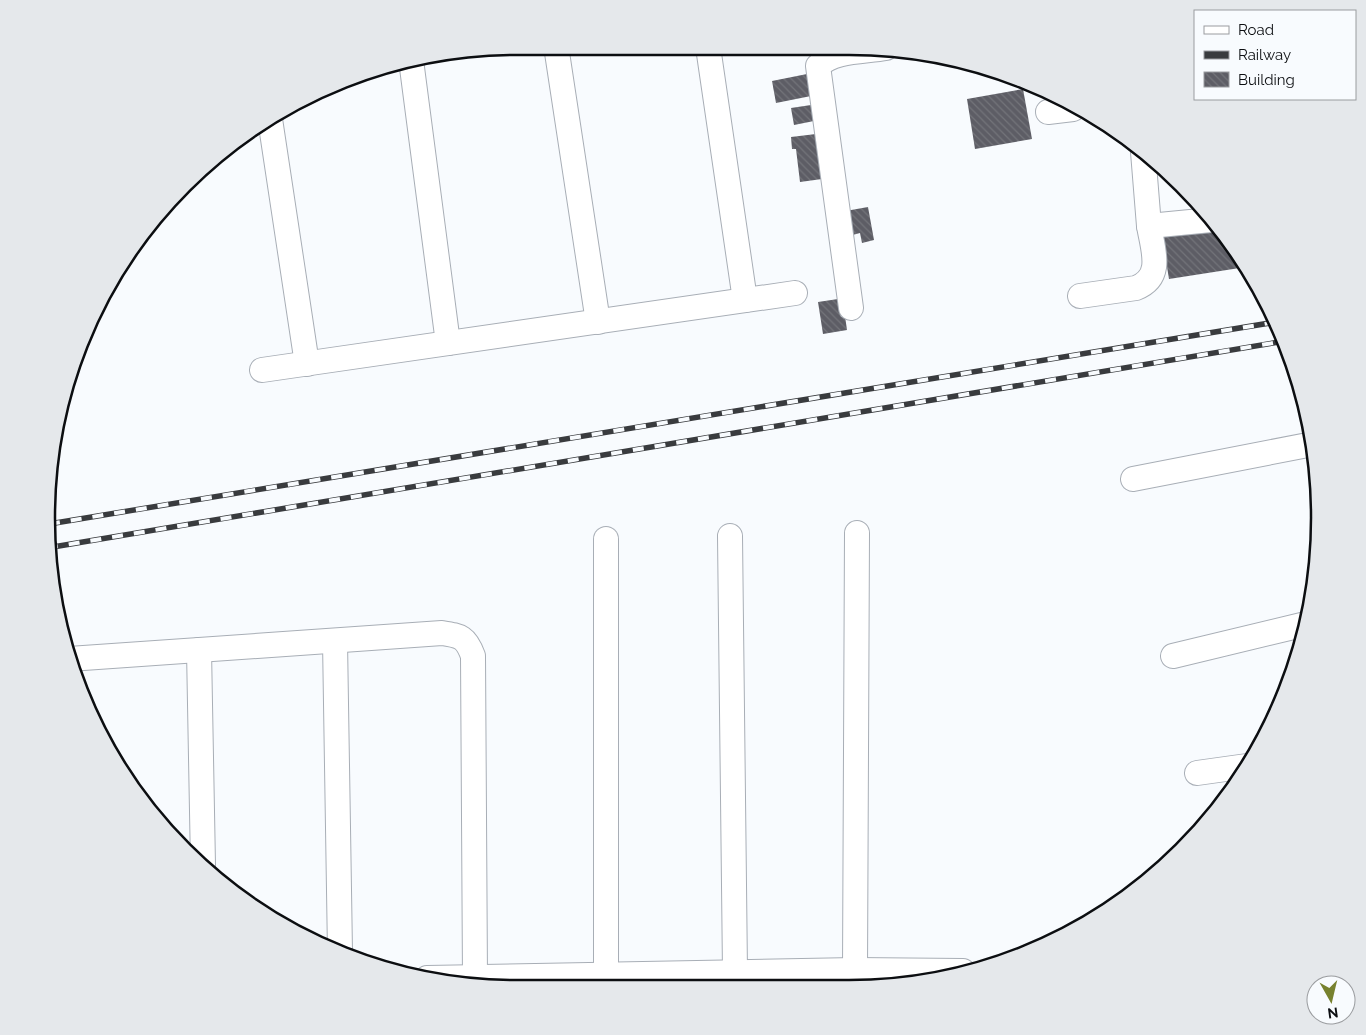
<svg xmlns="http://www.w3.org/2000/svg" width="1366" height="1035" font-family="Raleway,sans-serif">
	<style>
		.building { fill: url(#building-back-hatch) }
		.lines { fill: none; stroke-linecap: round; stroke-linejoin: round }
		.street-casing { stroke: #a8aeb6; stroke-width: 26 }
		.street { stroke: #fff; stroke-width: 24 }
		.rail-casing { stroke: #393b3e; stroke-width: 5.5 }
		.rail { stroke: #f8fbfe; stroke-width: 4; stroke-dasharray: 11; stroke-linecap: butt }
		.rim { fill: none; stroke: #0c0e11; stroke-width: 2.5 }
	</style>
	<defs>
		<pattern id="building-back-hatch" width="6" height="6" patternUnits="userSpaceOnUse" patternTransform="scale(1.25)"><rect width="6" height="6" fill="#5d5d65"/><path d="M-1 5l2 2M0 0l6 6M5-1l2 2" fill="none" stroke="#73747a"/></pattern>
	</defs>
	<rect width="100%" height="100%" fill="#f8fbfe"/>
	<g class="building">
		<path d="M807 74 811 96 776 103 772 81Z"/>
		<path d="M1023 89 1032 139 975 149 967 99Z"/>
		<path d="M811 105 814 121 794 125 791 108Z"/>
		<path d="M816 134 822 179 800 182 796 149H792L791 137Z"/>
		<path d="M868 207 874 240 862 243 860 233 845 237 840 212Z"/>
		<path d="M1217 227 1240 255 1246 267 1169 279 1162 236Z"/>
		<path d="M838 299 841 317 845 316 847 330 823 334 818 302Z"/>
	</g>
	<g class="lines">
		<defs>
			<g id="street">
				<path d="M556 46 598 322"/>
				<path d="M708 47 745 300"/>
				<path d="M411 60 448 343"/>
				<path d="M1048 112 1073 109"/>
				<path d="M270 119 307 364"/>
				<path d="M1143 152 1149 226"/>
				<path d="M1080 296 1136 288C1164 277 1153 250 1149 226L1211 220"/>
				<path d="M851 308 818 66C834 50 864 52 886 48"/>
				<path d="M262 370 795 293"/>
				<path d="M1133 479 1313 444"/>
				<path d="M730 536 735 972"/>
				<path d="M606 539V985"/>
				<path d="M335 641 340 952"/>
				<path d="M199 650 203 865"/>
				<path d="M1173 656 1306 624"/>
				<path d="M69 659 442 633C461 636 466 637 473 656L475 977"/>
				<path d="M1197 773 1247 766"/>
				<path d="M855 970 857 533"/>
				<path d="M427 978 855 970 963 971"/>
			</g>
		</defs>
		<use href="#street" class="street-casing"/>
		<use href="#street" class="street"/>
		<defs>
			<g id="rail">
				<path d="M49 524 1276 322"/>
				<path d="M47 548 1285 341"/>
			</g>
		</defs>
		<use href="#rail" class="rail-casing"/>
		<use href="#rail" class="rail"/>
	</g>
	<path d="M0 0H1366V1035H0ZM517 55H849A462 462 0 0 1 1311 517V518A462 462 0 0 1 849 980H517A462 462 0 0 1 55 518V517A462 462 0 0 1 517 55Z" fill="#e5e8eb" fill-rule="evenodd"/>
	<path class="rim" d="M517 55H849A462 462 0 0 1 1311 517V518A462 462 0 0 1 849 980H517A462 462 0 0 1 55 518V517A462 462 0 0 1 517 55Z"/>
	<rect x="1194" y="10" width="162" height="90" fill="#f8fbfe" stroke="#9a9c9f"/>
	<rect x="1204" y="26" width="25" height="8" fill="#ffffff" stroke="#9a9c9f"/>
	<text x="1238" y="35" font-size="15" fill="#0c0e11">Road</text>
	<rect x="1204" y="51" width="25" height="8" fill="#393b3e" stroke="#9a9c9f"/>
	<text x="1238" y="60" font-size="15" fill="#0c0e11">Railway</text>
	<rect x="1204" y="72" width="25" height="15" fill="url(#building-back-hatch)" stroke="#9a9c9f"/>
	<text x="1238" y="85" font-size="15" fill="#0c0e11">Building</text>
	<g transform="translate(1331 1000) rotate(172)"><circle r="24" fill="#f8fbfe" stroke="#9a9c9f"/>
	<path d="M0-4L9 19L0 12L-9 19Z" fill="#77812e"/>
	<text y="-8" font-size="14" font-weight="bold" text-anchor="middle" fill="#0c0e11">N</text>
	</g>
</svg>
